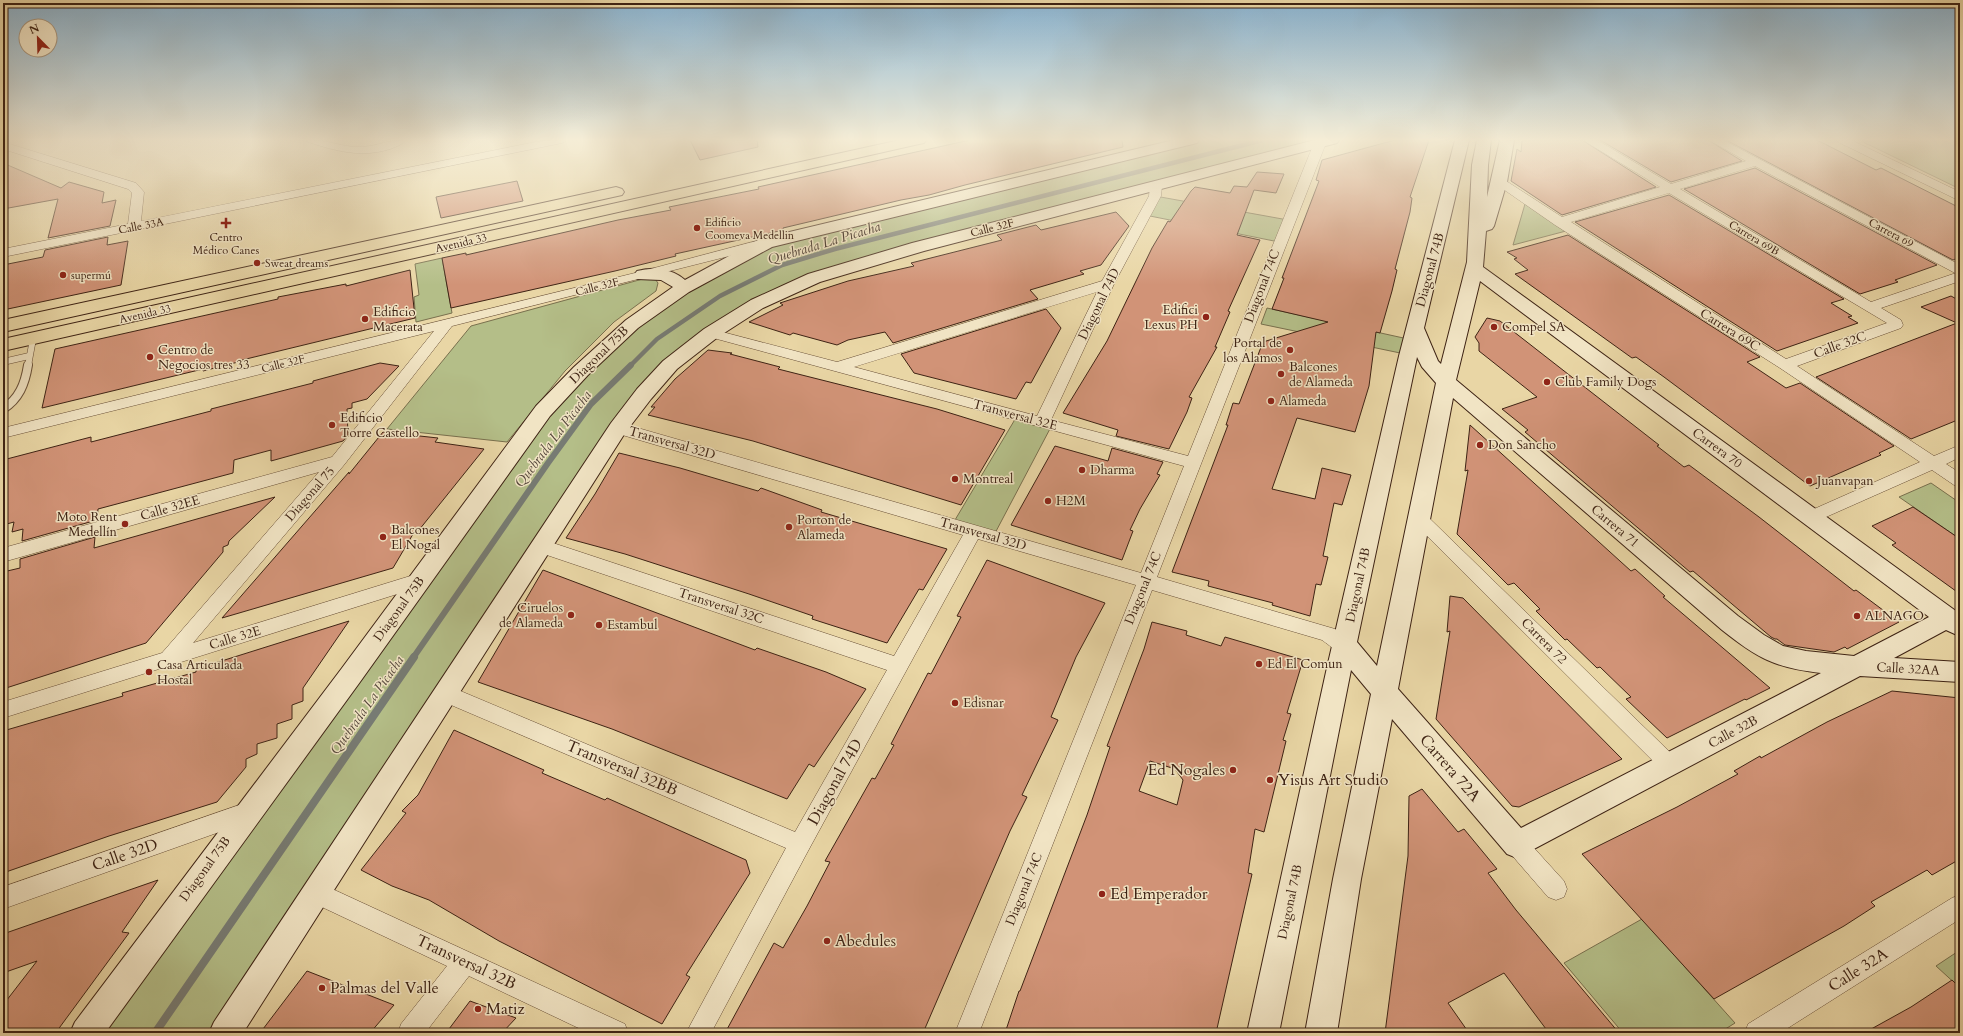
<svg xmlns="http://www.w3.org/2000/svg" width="1963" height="1036" font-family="Cardo,serif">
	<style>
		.green { fill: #b4be88; stroke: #79704e }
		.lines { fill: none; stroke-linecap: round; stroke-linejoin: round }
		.stream-far2 { stroke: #777b73; stroke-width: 4.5 }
		.stream-far1 { stroke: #777b73; stroke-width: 6 }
		.stream { stroke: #777b73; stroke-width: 8 }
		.building { fill: #d19377; stroke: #3e2314; fill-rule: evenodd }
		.lane-far1-casing { stroke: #695038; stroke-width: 7 }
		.lane-casing { stroke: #695038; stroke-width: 10 }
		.street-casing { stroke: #695038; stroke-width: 1 }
		.secondary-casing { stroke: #3e2314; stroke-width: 2 }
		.primary-casing { stroke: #3e2314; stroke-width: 2 }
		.lane-far1 { stroke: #f1e4c4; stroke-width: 6 }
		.lane { stroke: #f1e4c4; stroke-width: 8 }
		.street { fill: #f1e4c4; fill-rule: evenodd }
		.secondary { fill: #f1e4c4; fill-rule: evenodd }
		.primary { fill: #e9d6a5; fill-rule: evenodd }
		.poi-dot { fill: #8f2418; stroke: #f1e4c4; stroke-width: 1.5 }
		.labels { text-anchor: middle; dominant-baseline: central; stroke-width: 3; stroke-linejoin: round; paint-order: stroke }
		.far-poi-label { font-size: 11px; fill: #3e2314; stroke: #f1e4c4; text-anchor: start }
		.far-street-label { font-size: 11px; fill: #3e2314; stroke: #f1e4c4 }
		.street-label { font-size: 13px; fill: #3e2314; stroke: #f1e4c4 }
		.poi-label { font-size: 13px; fill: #3e2314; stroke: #f1e4c4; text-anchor: start }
		.water-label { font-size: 14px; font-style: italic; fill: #56483c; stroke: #f1e4c4 }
		.near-street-label { font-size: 16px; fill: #3e2314; stroke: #f1e4c4 }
		.near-poi-label { font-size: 16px; fill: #3e2314; stroke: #f1e4c4; text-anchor: start }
	</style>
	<rect width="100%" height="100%" fill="#e9d6a5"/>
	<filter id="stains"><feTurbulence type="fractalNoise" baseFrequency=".005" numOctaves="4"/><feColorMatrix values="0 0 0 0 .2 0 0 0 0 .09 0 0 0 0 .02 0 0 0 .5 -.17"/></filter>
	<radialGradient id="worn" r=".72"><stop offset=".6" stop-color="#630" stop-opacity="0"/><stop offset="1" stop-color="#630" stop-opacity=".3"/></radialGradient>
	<g class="green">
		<path d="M1192 140H1332L918 247 757 304 670 365 225 1033H86L543 411 632 324 766 243Z"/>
		<path d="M1859 140H1960V189Z"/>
		<path d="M1155 196 1288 220 1279 242 1145 215Z"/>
		<path d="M1525 204 1566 231 1513 245Z"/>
		<path d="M442 258 452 313 416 322 414 297 419 295 415 264Z"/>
		<path d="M650 277 655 279 658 283 656 291 614 322 565 371 507 442 387 429 471 326Z"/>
		<path d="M1267 308 1408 339 1405 354 1261 324Z"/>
		<path d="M1017 416 1052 425 993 537 952 525Z"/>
		<path d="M1931 483 1960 503V539L1899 497Z"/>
		<path d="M1642 919 1735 1023 1719 1033H1623L1564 963Z"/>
		<path d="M1960 950V988L1936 966Z"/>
	</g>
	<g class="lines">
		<path class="stream-far2" d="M630 366 657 339 720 296 782 265 835 249 1263 140"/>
		<path class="stream-far1" d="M413 658 548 463 591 404 631 365"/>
		<path class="stream" d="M155 1033 414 657"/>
	</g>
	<g class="building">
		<path d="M690 140H757L758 147 700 160Z"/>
		<path d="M970 140H1122L1123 147 965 185 929 195 901 200 783 228 784 230 675 254 676 256 615 271 451 308 442 258 466 253V255L618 220 671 210 669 207 759 189 758 187Z"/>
		<path d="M1395 140H1429L1410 197 1412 198 1410 212 1395 269 1397 270 1392 291 1380 333 1376 332 1369 386 1355 432 1297 418 1272 489 1315 499 1322 468 1351 475 1342 505 1334 503 1323 556 1328 557 1321 585 1316 584 1310 616 1272 605 1273 603 1208 586 1209 581 1172 572 1228 425H1226L1233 403 1239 404 1263 342 1328 322 1272 309 1284 278H1282L1319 181 1316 180 1322 160Z"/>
		<path d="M1522 140H1582L1656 187 1562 215 1511 181 1517 149 1521 152Z"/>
		<path d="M1600 140H1708L1742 161 1671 182Z"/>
		<path d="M1726 140H1817L1876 170 1881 168 1960 208V257L1953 260Z"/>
		<path d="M3 163 61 188 69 182 104 192 102 203 116 200 110 226 48 238 58 199 3 209Z"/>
		<path d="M1755 168 1937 265 1895 280 1898 282 1860 294 1684 189Z"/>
		<path d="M1257 172 1284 174 1276 193 1254 190 1237 235 1260 240 1228 311 1230 312 1215 347H1217L1189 397 1192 398 1187 412 1169 449 1116 436 1118 430 1063 413 1107 341 1152 248 1168 221 1170 222 1191 191 1195 187 1230 193 1234 186 1247 187Z"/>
		<path d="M517 181 523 201 441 218 436 197Z"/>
		<path d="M1669 195 1844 299 1831 303 1852 316 1848 317 1858 323 1777 351 1575 222Z"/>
		<path d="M1116 212 1129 226 1101 265 1080 271 1084 274 1030 290 1038 299 893 343 885 332 848 340 837 345 793 333 790 335 749 322 783 305 780 303 848 281 914 266 911 263 1002 240 997 235 1036 225 1041 230Z"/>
		<path d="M1568 235 1760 357 1747 362 1786 388 1800 383 1894 446 1879 453 1881 455 1810 486 1664 377 1636 357 1632 358 1515 274 1528 270 1514 259 1517 258 1507 252Z"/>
		<path d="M108 237 107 245 128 241 121 285 3 310V265L43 257 45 250Z"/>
		<path d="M410 270 415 318 242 360V361L203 371V369L42 408 55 349 278 299V297L346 284V286Z"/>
		<path d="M1951 296 1960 301V419L1911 439 1816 377 1957 323 1921 307Z"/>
		<path d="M1046 309 1061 328 1031 383 1026 382 1016 399 914 373 901 354Z"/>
		<path d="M1487 318 1500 321 1659 445 1657 446 1684 467 1689 465 1759 517 1854 591 1856 590 1899 622 1847 649 1845 647 1834 652 1785 645 1777 639H1775L1771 637 1693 571 1690 572 1592 489 1525 432 1528 430 1502 409 1537 397 1479 351V343L1475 337Z"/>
		<path d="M708 350 732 353 730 354 780 367 778 369 937 409 1005 430 961 505 753 441 648 415 655 407H651L675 379Z"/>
		<path d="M380 363 399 366 367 399 352 403V408L347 409 348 435 343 441 271 461V450L234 460 233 473 98 509 97 520 22 541 23 529 12 532 14 522 3 525V460L91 437V442L211 411V409L313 383V381Z"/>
		<path d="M1470 425 1631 571 1635 569 1665 596 1663 597 1770 688 1746 700 1745 699 1667 738 1626 699 1631 697 1600 667 1597 668 1567 639 1565 640 1536 611 1540 609 1514 583 1508 585 1457 534 1468 470 1465 471Z"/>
		<path d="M383 432 438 438 435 442 484 449 419 530 416 529 393 568 222 618 349 472V474Z"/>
		<path d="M1055 446 1108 461 1112 448 1163 462 1157 474 1160 475 1140 509 1130 530 1133 531 1122 560 1011 525Z"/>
		<path d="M619 453 680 468 758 491 761 488 822 510 821 512 947 549 923 590 919 589 887 643 812 619 813 616 749 594 625 554 566 538 595 494Z"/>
		<path d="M275 497 229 541 228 545 223 547V552L146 643 3 689V572L20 568V559L95 537 94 548Z"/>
		<path d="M1913 507 1960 539V594L1892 545 1896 543 1872 526Z"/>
		<path d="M987 560 1105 603 1076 657 1051 717 1058 720 1022 795 1027 797 1010 831 923 1033H725L774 943 783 948 807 906 830 862 825 861 872 778 875 779 894 745 891 744 928 673 931 674 961 617 957 616Z"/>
		<path d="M543 570 755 650 757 648 826 672 866 689 814 767 809 764 787 799 612 729 478 682Z"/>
		<path d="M1450 596 1463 598 1622 759 1519 807 1512 806 1436 719 1450 631 1447 632Z"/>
		<path d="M349 621 303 688V701L292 705V719L277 724V738L257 744V754L246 759V767L217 802 109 836 3 873V731L123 696 122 693 196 672V669Z"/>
		<path d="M1152 622 1187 631 1186 635 1221 646 1225 637 1303 660 1287 713 1291 714 1283 740 1286 741 1264 832 1255 829 1248 873 1252 874 1216 1033H1005L1019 991H1020L1087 815 1110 747 1107 746 1144 649ZM1150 761 1175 769 1183 780 1177 805 1139 791Z"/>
		<path d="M1892 691 1960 698V859L1932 875 1927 870 1871 902 1875 906 1844 926 1714 999 1582 854 1677 807 1738 774 1734 771 1760 756 1761 758 1827 722Z"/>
		<path d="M454 730 544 770 542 773 605 800 607 798 746 860 750 873 686 975 690 977 662 1024 499 941 429 900 392 886 361 870 406 813 402 811 418 795Z"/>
		<path d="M1422 789 1458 832 1464 829 1497 869 1488 873 1516 910 1619 1033H1549L1504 973 1448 1003 1469 1033H1385L1408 856 1409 796Z"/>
		<path d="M158 880 122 932 129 933 57 1031 49 1029 46 1033H3V1005L37 961 3 973V934Z"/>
		<path d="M307 971 394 1005 370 1033H260Z"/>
		<path d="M1952 980 1960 988V1033H1864L1911 1007Z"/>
		<path d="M470 1001 516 1018 502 1033H446Z"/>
	</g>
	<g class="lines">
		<defs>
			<g id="lane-far1">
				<path d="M3 362 29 356"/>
				<path d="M28 366 33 339"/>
			</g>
			<path id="lane" d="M3 409C19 399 25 384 28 365"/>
			<g id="street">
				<path d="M306 140C324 139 339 146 356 147 374 148 388 139 406 140 402 145 395 147 390 149 361 158 336 151 308 142Z"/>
				<path d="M546 140H568L562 143 3 257V249L128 224 132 193 128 189 3 149V142L136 183 144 192 141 221Z"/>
				<path d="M1321 140 1326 143 1157 577 1335 629 1352 641 1354 646 1352 651C1340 656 1332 647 1322 640L1152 590 979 1033H955L1136 585 978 539 808 851 711 1033H686L786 848 437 699 434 693 437 687 444 685 451 687 795 832 887 670 535 551 532 546 535 541 541 539 547 541 894 656 963 535 612 432 610 428 612 424 618 423 624 424 1141 573 1184 466 706 336 704 333 706 330 711 329 837 362 1102 281 1149 196 1150 186 1156 182 1160 183 1162 186 1161 196 1114 284 1051 420 1188 456 1314 143 1316 141ZM1097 292 1037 416 854 367Z"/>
				<path d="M1583 140H1597L1671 184 1746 161 1709 140H1723L1960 265V281L1881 308 1901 320 1903 325 1901 328 1797 366 1934 456 1960 445V457L1946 464 1960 473V487L1954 485 1932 470 1817 521 1811 523 1805 521 1803 517 1805 513 1920 462 1780 368 1555 225 1493 182 1499 178 1503 179 1562 217 1660 187ZM1755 166 1955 273H1956L1871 302 1680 189ZM1669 193 1887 323 1786 359 1571 222Z"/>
				<path d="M1836 140H1851L1960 192V201L1838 142Z"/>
				<path d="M764 239 770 243 769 246 452 326 344 465 193 643 420 573 426 575 429 580 426 585 3 718V702L162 653 319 472 3 562V548L332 457 434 331 3 438V428L639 272Z"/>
				<path d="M1419 512 1425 514 1677 759 1680 765 1677 771 1670 774 1663 771 1413 522 1410 518 1413 514Z"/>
				<path d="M248 802 256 805 259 812 256 819 3 909V887Z"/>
				<path d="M1517 835 1525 838 1564 881 1567 889 1564 897 1556 900 1548 897 1509 852 1506 845 1509 838Z"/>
				<path d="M315 881 625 1024 628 1033H589L469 976 425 1033H398L401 1024 447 966 307 900 304 892 307 884Z"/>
				<path d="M1960 895V919L1780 1033H1745L1748 1024 1952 898Z"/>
			</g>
			<g id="secondary">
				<path d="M1174 140H1199L1197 143 772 247 689 292 638 328 588 375 550 416 360 682 105 1033H70L75 1022 342 668 536 406 574 367 626 320 673 287 661 280 637 279 634 275 637 271C653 267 672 268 685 280L760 239Z"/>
				<path d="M1315 140H1339L1337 143 924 251 820 282 763 308 718 337 677 369 651 399 625 433 243 1033H209L214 1022 611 423 637 389 663 361 704 329 751 300 808 274 912 243Z"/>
				<path d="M1455 140H1469L1424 328 1438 361 1441 364 1467 262 1472 165 1477 140H1491L1488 165 1487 197 1500 140H1514L1507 182 1494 226 1492 229 1486 231 1483 267 1960 614V634L1957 635 1946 630 1894 658 1960 662V682L1860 676 1517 858 1507 854 1392 719 1361 879 1337 1033H1305L1333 879 1371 694 1351 670 1279 1033H1247L1326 672 1399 356ZM1480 281 1929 617 1854 656 1806 651 1783 646 1764 635 1738 616 1456 380ZM1417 357 1422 367 1436 383 1377 666 1357 642ZM1453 398 1722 630C1757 658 1775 668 1821 673L1521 828 1398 689Z"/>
			</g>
			<g id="primary">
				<path d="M900 140H926L924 143 919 144 3 351V339Z"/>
				<path d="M616 187 622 189 624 192 622 195 3 332V320Z"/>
			</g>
		</defs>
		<use href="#lane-far1" class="lane-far1-casing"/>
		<use href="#lane" class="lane-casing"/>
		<use href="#street" class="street-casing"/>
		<use href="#secondary" class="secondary-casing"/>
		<use href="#primary" class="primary-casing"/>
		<use href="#lane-far1" class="lane-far1"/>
		<use href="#lane" class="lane"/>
		<use href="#street" class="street"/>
		<use href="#secondary" class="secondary"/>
		<use href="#primary" class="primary"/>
	</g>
	<linearGradient id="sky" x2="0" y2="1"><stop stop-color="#8ab5d3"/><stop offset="0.49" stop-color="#f5edd6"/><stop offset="1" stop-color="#f5edd6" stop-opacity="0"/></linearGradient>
	<rect width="1963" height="285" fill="url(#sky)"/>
	<g class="poi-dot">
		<path d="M224 217h4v4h4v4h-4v4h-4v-4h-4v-4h4z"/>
		<circle cx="697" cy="228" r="4"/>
		<circle cx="257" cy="263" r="4"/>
		<circle cx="63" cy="275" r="4"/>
		<circle cx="1206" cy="317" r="4"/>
		<circle cx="365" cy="319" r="4"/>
		<circle cx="1494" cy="327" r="4"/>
		<circle cx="1290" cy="350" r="4"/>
		<circle cx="150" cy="357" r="4"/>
		<circle cx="1281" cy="374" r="4"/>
		<circle cx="1547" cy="382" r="4"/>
		<circle cx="1271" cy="401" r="4"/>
		<circle cx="332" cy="425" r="4"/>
		<circle cx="1480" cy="445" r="4"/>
		<circle cx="1082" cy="470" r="4"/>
		<circle cx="955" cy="479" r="4"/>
		<circle cx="1809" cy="481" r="4"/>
		<circle cx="1048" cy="501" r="4"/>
		<circle cx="125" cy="524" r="4"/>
		<circle cx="789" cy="527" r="4"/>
		<circle cx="383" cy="537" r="4"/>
		<circle cx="571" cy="615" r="4"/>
		<circle cx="1857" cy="616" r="4"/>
		<circle cx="599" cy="625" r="4"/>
		<circle cx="1259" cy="664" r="4"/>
		<circle cx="149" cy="672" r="4"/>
		<circle cx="955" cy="703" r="4"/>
		<circle cx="1233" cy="770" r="4"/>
		<circle cx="1270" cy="780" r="4"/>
		<circle cx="1102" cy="894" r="4"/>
		<circle cx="827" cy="941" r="4"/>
		<circle cx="322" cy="988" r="4"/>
		<circle cx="478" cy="1009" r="4"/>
	</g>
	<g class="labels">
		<g class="far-poi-label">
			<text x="705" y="222">Edificio<tspan x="705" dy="13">Coomeva Medellin</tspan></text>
			<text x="226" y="237" text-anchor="middle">Centro<tspan x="226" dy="13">Médico Canes</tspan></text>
			<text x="265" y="263">Sweat dreams</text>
			<text x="71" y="275">supermú</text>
		</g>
		<g class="far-street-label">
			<text transform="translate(141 226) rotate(-11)">Calle 33A</text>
			<text transform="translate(992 228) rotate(-14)">Calle 32F</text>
			<text transform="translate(1891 233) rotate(28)">Carrera 69</text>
			<text transform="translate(1754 238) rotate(31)">Carrera 69B</text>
			<text transform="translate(461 243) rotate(-13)">Avenida 33</text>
			<text transform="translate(597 287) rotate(-14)">Calle 32F</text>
			<text transform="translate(145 314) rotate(-13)">Avenida 33</text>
			<text transform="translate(283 364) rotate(-14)">Calle 32F</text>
		</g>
		<g class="street-label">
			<text transform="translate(1430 270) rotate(-75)">Diagonal 74B</text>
			<text transform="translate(1262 286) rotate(-69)">Diagonal 74C</text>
			<text transform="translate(1099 304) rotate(-64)">Diagonal 74D</text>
			<text transform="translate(1730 330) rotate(32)">Carrera 69C</text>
			<text transform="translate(1840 345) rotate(-20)">Calle 32C</text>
			<text transform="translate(599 355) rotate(-44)">Diagonal 75B</text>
			<text transform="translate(1015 415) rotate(15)">Transversal 32E</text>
			<text transform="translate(672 443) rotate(16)">Transversal 32D</text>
			<text transform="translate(1717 448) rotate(36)">Carrera 70</text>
			<text transform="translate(310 494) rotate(-49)">Diagonal 75</text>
			<text transform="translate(170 508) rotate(-16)">Calle 32EE</text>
			<text transform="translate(1615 526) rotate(40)">Carrera 71</text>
			<text transform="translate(983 534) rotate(16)">Transversal 32D</text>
			<text transform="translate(1358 585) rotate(-78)">Diagonal 74B</text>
			<text transform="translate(1143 588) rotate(-68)">Diagonal 74C</text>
			<text transform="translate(721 606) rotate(18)">Transversal 32C</text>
			<text transform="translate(399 609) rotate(-54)">Diagonal 75B</text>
			<text transform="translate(235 638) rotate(-17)">Calle 32E</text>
			<text transform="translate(1544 641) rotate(45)">Carrera 72</text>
			<text transform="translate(1908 669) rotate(3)">Calle 32AA</text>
			<text transform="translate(1733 732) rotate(-28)">Calle 32B</text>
			<text transform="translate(205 869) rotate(-54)">Diagonal 75B</text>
			<text transform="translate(1024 889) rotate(-68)">Diagonal 74C</text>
			<text transform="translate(1290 902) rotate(-78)">Diagonal 74B</text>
		</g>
		<g class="poi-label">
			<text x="1198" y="310" text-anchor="end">Edifici<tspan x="1198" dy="15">Lexus PH</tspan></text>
			<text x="373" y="312">Edificio<tspan x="373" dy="15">Macerata</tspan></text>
			<text x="1502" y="327">Compel SA</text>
			<text x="1282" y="343" text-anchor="end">Portal de<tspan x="1282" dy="15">los Alamos</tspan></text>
			<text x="158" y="350">Centro de<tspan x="158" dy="15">Negocios tres 33</tspan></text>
			<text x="1289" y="367">Balcones<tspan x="1289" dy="15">de Alameda</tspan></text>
			<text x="1555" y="382">Club Family Dogs</text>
			<text x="1279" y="401">Alameda</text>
			<text x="340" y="418">Edificio<tspan x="340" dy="15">Torre Castello</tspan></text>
			<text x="1488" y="445">Don Sancho</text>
			<text x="1090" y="470">Dharma</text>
			<text x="963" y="479">Montreal</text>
			<text x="1817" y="481">Juanvapan</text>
			<text x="1056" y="501">H2M</text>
			<text x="117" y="517" text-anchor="end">Moto Rent<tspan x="117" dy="15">Medellín</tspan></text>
			<text x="797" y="520">Porton de<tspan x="797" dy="15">Alameda</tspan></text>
			<text x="391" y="530">Balcones<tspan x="391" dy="15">El Nogal</tspan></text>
			<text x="563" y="608" text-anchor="end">Ciruelos<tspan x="563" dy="15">de Alameda</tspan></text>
			<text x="1865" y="616">ALNAGO</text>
			<text x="607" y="625">Estambul</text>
			<text x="1267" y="664">Ed El Comun</text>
			<text x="157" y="665">Casa Articulada<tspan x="157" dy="15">Hostal</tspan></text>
			<text x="963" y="703">Edisnar</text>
		</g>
		<g class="water-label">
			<text transform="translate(824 243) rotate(-17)">Quebrada La Picacha</text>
			<text transform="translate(553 439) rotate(-53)">Quebrada La Picacha</text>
			<text transform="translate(367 705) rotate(-55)">Quebrada La Picacha</text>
		</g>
		<g class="near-street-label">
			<text transform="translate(622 768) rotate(23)">Transversal 32BB</text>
			<text transform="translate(1450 768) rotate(49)">Carrera 72A</text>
			<text transform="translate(835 782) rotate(-61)">Diagonal 74D</text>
			<text transform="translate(125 855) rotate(-19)">Calle 32D</text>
			<text transform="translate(466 962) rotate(25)">Transversal 32B</text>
			<text transform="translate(1858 970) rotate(-32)">Calle 32A</text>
		</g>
		<g class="near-poi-label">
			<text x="1225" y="770" text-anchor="end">Ed Nogales</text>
			<text x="1278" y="780">Yisus Art Studio</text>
			<text x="1110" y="894">Ed Emperador</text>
			<text x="835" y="941">Abedules</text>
			<text x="330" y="988">Palmas del Valle</text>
			<text x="486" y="1009">Matiz</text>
		</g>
	</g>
	<rect width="1963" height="1036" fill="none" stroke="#e9d6a5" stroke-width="16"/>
	<rect x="4" y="4" width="1955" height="1028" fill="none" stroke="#3e2314" stroke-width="2"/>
	<rect x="8" y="8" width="1947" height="1020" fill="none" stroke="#3e2314"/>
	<g transform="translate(38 38) rotate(337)"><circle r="19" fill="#f1e4c4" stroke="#a9977e"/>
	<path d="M0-3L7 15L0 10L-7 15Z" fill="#8f2418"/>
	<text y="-6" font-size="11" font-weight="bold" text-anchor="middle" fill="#3e2314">N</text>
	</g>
	<rect width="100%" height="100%" filter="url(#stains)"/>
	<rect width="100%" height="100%" fill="url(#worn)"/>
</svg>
